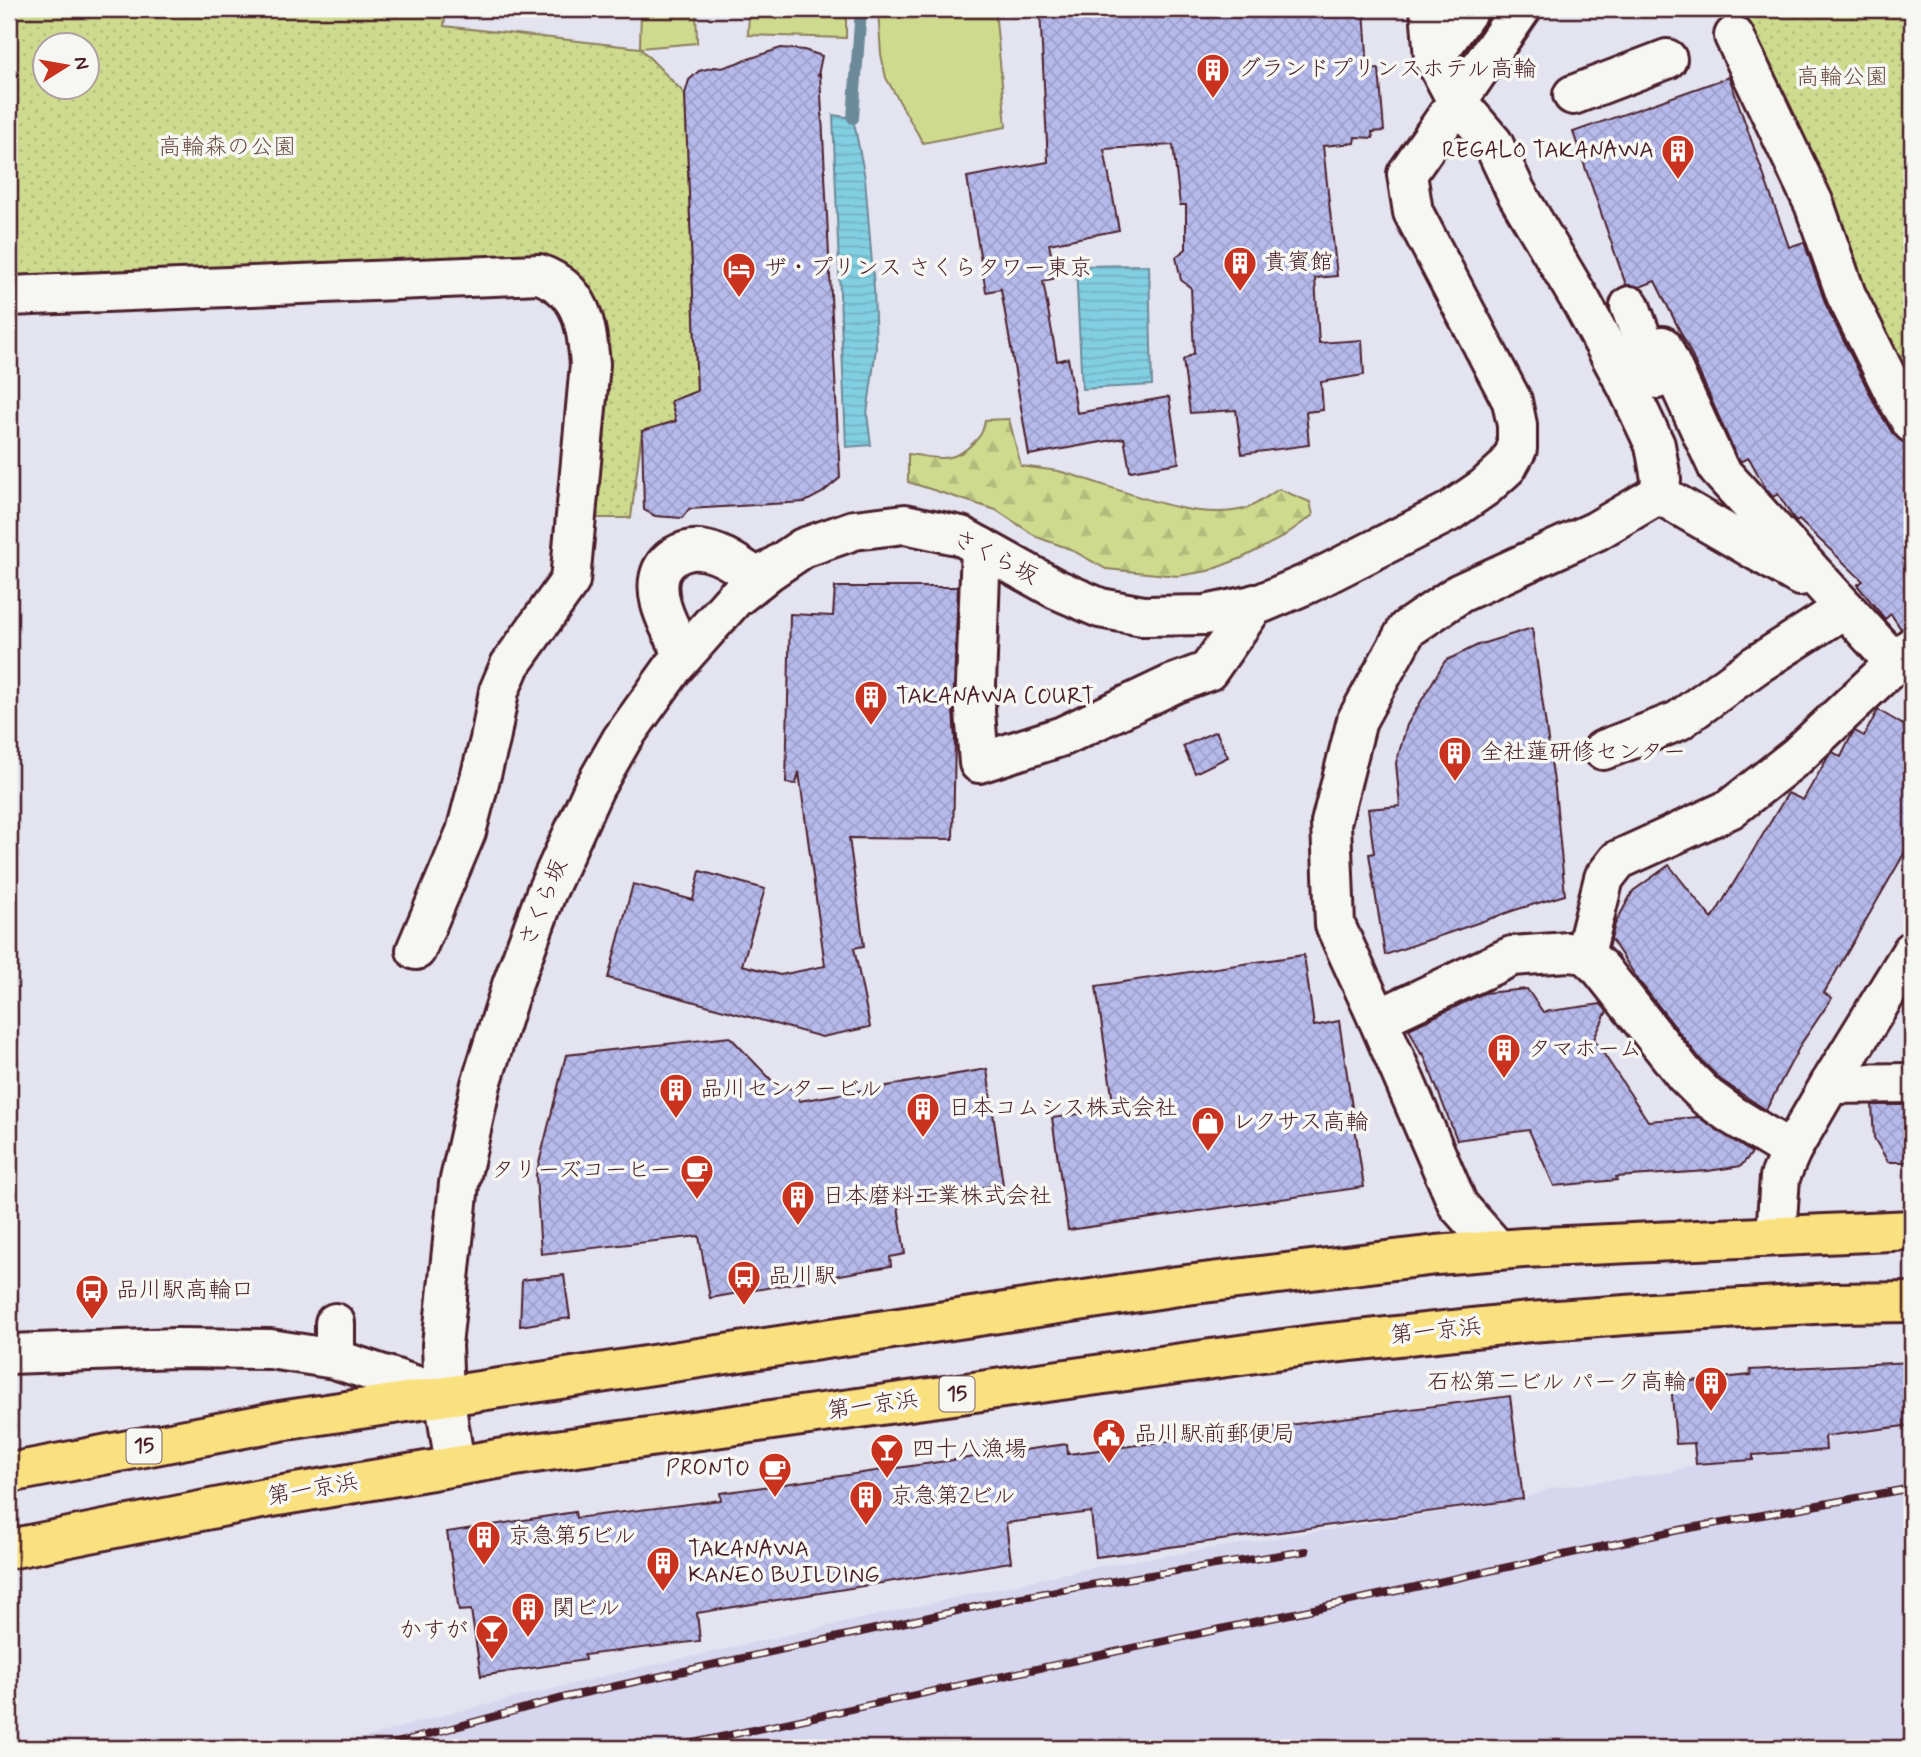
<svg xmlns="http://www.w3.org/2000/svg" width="1921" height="1757" font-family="Mynerve,'Klee One',sans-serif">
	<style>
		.built { fill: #d6d7ee }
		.grass { fill: #cedb8e; stroke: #8c7d5c; stroke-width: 2 }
		.forest { fill: url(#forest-firs); stroke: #8c7d5c; stroke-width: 2 }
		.park { fill: url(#park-dots); stroke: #8c7d5c; stroke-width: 2; fill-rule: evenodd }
		.water { fill: url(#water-rules); stroke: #6c8999; stroke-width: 2 }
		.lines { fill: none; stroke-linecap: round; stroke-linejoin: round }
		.stream { stroke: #6c8999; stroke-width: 12 }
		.building { fill: url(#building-cross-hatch); stroke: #4a1f2b; stroke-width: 2 }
		.minor-casing { stroke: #4a1f2b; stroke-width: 44 }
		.highway-casing { stroke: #4a1f2b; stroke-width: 44 }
		.minor { stroke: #f6f6f2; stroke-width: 38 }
		.highway { stroke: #fae180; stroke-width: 38 }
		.rail-casing { stroke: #4a1f2b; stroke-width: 8 }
		.rail { stroke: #f6f6f2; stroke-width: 5; stroke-dasharray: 16; stroke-linecap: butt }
		.labels { text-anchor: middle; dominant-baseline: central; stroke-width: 7; stroke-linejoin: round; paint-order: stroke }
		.shield { fill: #f6f6f2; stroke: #7e6067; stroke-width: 2 }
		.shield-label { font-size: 21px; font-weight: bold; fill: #4a1f2b }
		.poi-label { font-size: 23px; fill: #4a1f2b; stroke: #f6f6f2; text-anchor: start }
		.park-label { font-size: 23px; fill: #6b4e44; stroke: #f6f6f2 }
		.street-label { font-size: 23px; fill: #4a1f2b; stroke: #f6f6f2 }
	</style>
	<defs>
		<pattern id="forest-firs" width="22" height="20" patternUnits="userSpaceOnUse" patternTransform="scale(1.75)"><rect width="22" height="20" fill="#cedb8e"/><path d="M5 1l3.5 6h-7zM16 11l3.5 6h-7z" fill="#b2bc7b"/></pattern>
		<pattern id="park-dots" width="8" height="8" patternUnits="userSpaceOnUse" patternTransform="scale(1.75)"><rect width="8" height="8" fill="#cedb8e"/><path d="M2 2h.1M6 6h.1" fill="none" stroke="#b2bc7b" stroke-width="1.8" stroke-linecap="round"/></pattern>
		<pattern id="water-rules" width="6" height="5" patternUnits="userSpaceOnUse" patternTransform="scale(1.75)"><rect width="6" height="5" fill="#82cfe2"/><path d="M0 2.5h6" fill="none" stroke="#72b1c2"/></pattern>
		<pattern id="building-cross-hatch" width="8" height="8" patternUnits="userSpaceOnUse" patternTransform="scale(1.75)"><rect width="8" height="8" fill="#b6baeb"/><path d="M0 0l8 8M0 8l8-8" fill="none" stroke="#9e9fca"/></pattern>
	</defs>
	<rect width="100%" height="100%" fill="#e3e4f0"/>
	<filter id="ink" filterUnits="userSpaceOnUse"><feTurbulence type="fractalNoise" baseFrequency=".0143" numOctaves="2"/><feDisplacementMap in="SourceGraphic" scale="14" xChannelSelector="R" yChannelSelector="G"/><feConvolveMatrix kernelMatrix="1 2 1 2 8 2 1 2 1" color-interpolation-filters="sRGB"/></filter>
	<g filter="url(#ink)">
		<path class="built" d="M1912 1425V1748H329L444 1715 626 1671 1094 1567 1523 1499 1551 1488 1671 1472 1696 1464 1753 1460 1760 1454 1825 1450 1831 1435Z"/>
		<g class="grass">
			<path d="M641 9H696L697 43 640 48Z"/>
			<path d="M749 9H846V38L748 35Z"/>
			<path d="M878 9H913L914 12V9H995L1006 127 923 143 886 78 881 54Z"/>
		</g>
		<path class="forest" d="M1009 419 1021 466C1033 468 1046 469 1058 471 1111 484 1192 525 1247 508 1258 504 1269 495 1279 489L1310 502 1313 515 1281 538 1242 558 1208 571 1178 576 1106 569 1070 549 1037 537 996 510 908 482V454C934 457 952 465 972 444 981 436 983 432 985 420Z"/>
		<g class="park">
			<path d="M9 9H446L444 26 640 48 685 94 697 391 671 401 676 421 642 431 631 518H576L590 364 556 280 9 296ZM46 46H88V88H46Z"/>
			<path d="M1747 9H1912V400L1737 12Z"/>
		</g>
		<g class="water">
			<path d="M833 115 853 118 865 178 874 288 876 348 867 414 871 445 846 447Z"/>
			<path d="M1149 265 1152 385 1082 389 1076 266Z"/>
		</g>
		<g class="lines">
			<path class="stream" d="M853 118 861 9"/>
		</g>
		<g class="building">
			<path d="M1040 9H1364L1368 70 1379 69 1384 131 1372 132 1373 138 1355 137 1354 143 1323 146 1337 276 1315 278 1319 343 1362 340 1364 375 1321 382 1323 410 1306 412 1309 445 1242 454 1236 410 1190 413 1183 360 1194 353 1191 288 1181 280 1176 257 1186 249V205H1180L1173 145 1104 149 1119 230 1049 244 1056 278 1043 281 1057 361 1068 358 1077 413 1169 397 1179 463 1130 471 1124 438 1029 455 1001 289 986 292 967 177 1048 162Z"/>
			<path d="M781 48 804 50 822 56 818 75 820 74 840 478 822 493 805 502 689 509 682 518 655 516 644 510 642 431 676 421 671 401 697 391 685 94 689 80 699 71 715 67 722 68Z"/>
			<path d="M1729 77 1789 247 1804 242 1826 305 1877 408 1893 434 1905 443 1912 454V626L1901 629 1891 614 1885 619 1857 585 1863 581 1799 520 1796 522 1778 494 1773 497 1766 489 1749 458 1741 461 1737 458 1688 347 1655 281 1640 287 1626 285 1573 132Z"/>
			<path d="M835 587H958L953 710 955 740 953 839 849 838 864 946 854 948 870 1027 822 1037 608 978 633 884 693 900 700 871 765 889 742 965 780 975 825 966 799 772 796 784 786 783 790 614 833 616Z"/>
			<path d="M1532 628 1555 789 1565 895 1515 910 1385 955 1369 854 1374 853 1368 809 1400 806 1396 763 1407 725 1445 661 1478 645Z"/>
			<path d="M1878 710 1912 730V840L1824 993 1832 998 1801 1044 1766 1110 1721 1080 1701 1060 1639 981 1611 939 1615 924 1633 891 1669 865 1712 919 1788 793 1803 800 1828 757 1833 752 1841 757 1852 734 1855 731 1864 736Z"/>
			<path d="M1216 731 1228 757 1195 773 1183 746Z"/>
			<path d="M1304 955 1314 1026 1339 1021 1364 1187 1068 1230 1052 1118 1114 1109 1096 986Z"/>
			<path d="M1527 989 1543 1012 1601 1004 1607 1011 1594 1039 1648 1121 1698 1117 1752 1153 1741 1166 1708 1171 1616 1177 1617 1180 1554 1186 1529 1130 1457 1140 1423 1053 1421 1054 1409 1029 1484 993Z"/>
			<path d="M730 1037 780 1089 798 1088 799 1101 987 1069 1003 1185 897 1198 905 1254 890 1257 891 1266 710 1298 699 1236 541 1254 536 1175 566 1055Z"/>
			<path d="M1872 1105H1912V1162H1888L1874 1138Z"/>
			<path d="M564 1275 570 1318 520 1326 522 1280Z"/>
			<path d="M1912 1362V1425L1825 1436 1826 1450 1753 1455V1460L1696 1464 1694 1443 1676 1444 1671 1383 1751 1375 1750 1370Z"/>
			<path d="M1510 1396 1523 1499 1096 1557 1091 1512 1006 1523 1011 1562 697 1613 700 1641 584 1655 585 1660 481 1676 471 1610 459 1611 447 1532 575 1512 576 1518 721 1500 720 1493 1067 1444 1068 1454Z"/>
		</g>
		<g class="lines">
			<defs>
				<g id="minor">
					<path d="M1430 9 1434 58"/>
					<path d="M1469 9 1434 58 1457 101 1493 143 1516 192 1582 303 1628 388 1655 445 1661 479 1659 494"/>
					<path d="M1734 36 1814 204 1846 295 1897 398 1912 423"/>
					<path d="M1573 95 1667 59"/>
					<path d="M9 296 539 274C582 290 586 322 590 364L570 581 510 665 499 691 490 740 466 832 416 950"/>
					<path d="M1630 306 1657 379"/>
					<path d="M1662 346 1719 470 1894 662"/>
					<path d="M1659 494 1800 576"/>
					<path d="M981 547 975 711 979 763 1063 736 1173 684 1208 671 1255 604"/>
					<path d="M684 654C669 628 640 578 675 556 682 552 691 549 700 550 722 552 741 568 759 579"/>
					<path d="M1603 750 1678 721 1756 665 1845 608"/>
					<path d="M1585 954 1604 878 1618 860 1730 809 1797 756 1912 647"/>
					<path d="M1378 1019 1512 956 1568 952 1585 954 1601 969 1685 1075 1707 1097 1732 1115 1791 1151"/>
					<path d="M1830 1084 1912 1083"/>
					<path d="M1776 1235 1780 1177 1791 1151 1830 1084 1912 951"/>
					<path d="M1498 1250 1458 1205 1378 1019 1335 925 1331 823 1357 720 1407 629 1460 593 1596 531 1659 494"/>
					<path d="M335 1323V1359"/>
					<path d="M9 1354 176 1348 270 1349 335 1359 444 1395"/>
					<path d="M455 1465 444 1395 442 1345 459 1184 481 1084 512 985 546 893 594 788 622 739 673 668 734 599 769 571 803 548 854 530 905 524 961 536 1056 589 1100 608 1143 616 1205 615 1262 603 1309 583 1449 512 1485 487 1507 467 1517 449V425L1512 401 1413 212 1407 174 1521 9"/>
				</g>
				<g id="highway">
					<path d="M9 1473 280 1421 1178 1286 1436 1255 1523 1248 1912 1230"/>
					<path d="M9 1549 266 1498 527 1454 1312 1345 1530 1322 1653 1313 1832 1303 1912 1302"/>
				</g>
			</defs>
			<use href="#minor" class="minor-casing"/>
			<use href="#highway" class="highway-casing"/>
			<use href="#minor" class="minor"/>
			<use href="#highway" class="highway"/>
			<defs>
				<g id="rail">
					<path d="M378 1748 566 1697 1011 1599 1131 1578 1306 1551"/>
					<path d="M670 1748 1679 1530 1912 1488"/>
				</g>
			</defs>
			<use href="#rail" class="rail-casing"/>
			<use href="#rail" class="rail"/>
		</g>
	</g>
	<defs>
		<symbol id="building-pin" viewBox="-11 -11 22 30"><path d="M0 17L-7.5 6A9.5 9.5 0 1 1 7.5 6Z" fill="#c8321e" stroke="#f6f6f2"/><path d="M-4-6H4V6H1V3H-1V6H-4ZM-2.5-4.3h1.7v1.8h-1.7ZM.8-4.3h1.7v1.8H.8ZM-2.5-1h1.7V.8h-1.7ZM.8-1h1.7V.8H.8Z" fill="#fff"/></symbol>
		<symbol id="hotel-pin" viewBox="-11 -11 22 30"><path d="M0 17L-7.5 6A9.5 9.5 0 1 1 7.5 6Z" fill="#c8321e" stroke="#f6f6f2"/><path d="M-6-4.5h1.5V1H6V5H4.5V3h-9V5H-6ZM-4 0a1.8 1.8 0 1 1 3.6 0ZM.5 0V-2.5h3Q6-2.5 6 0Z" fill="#fff"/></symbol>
		<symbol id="shop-pin" viewBox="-11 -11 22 30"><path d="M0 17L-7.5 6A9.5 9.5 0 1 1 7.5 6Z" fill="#c8321e" stroke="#f6f6f2"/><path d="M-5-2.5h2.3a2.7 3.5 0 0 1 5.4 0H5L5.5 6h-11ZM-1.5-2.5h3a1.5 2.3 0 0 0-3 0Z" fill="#fff"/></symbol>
		<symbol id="cafe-pin" viewBox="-11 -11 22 30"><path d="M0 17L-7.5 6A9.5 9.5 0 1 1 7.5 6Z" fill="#c8321e" stroke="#f6f6f2"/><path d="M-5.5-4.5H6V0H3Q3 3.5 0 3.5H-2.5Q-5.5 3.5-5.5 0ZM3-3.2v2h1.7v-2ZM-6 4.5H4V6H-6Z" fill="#fff"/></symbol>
		<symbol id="bus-pin" viewBox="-11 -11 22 30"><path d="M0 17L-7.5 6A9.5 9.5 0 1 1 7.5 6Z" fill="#c8321e" stroke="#f6f6f2"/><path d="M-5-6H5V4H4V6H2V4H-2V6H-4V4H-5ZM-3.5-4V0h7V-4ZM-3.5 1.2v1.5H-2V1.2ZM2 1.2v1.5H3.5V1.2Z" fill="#fff"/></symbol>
		<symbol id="civic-pin" viewBox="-11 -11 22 30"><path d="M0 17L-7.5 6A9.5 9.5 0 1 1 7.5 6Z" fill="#c8321e" stroke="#f6f6f2"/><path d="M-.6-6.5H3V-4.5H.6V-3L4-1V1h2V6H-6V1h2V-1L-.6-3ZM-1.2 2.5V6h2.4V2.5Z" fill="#fff"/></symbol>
		<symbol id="bar-pin" viewBox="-11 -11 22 30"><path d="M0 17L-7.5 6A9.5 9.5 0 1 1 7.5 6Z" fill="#c8321e" stroke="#f6f6f2"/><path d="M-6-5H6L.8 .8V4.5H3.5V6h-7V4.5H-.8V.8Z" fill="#fff"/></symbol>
	</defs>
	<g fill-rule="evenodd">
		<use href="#building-pin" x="1194" y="51" width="38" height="52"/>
		<use href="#building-pin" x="1659" y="132" width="38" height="52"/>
		<use href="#building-pin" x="1221" y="244" width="38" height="52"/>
		<use href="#hotel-pin" x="720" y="250" width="38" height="52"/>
		<use href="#building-pin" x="852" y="678" width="38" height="52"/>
		<use href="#building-pin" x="1436" y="734" width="38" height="52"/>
		<use href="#building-pin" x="1485" y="1031" width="38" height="52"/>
		<use href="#building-pin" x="657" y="1071" width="38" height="52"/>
		<use href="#building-pin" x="904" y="1090" width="38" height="52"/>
		<use href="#shop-pin" x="1189" y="1104" width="38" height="52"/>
		<use href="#cafe-pin" x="678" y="1152" width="38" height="52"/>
		<use href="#building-pin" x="779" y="1178" width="38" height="52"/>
		<use href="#bus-pin" x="725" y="1258" width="38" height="52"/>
		<use href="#bus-pin" x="73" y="1272" width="38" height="52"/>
		<use href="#building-pin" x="1692" y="1364" width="38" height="52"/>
		<use href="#civic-pin" x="1090" y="1416" width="38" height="52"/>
		<use href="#bar-pin" x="868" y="1431" width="38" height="52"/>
		<use href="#cafe-pin" x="756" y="1450" width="38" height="52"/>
		<use href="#building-pin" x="847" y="1478" width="38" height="52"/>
		<use href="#building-pin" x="465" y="1518" width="38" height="52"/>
		<use href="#building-pin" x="644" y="1544" width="38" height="52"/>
		<use href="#building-pin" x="509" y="1590" width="38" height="52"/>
		<use href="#bar-pin" x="473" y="1612" width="38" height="52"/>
	</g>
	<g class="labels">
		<g class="shield">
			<rect x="939.5" y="1376.5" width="35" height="35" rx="5"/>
			<rect x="126.5" y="1428.5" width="35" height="35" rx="5"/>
		</g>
		<g class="shield-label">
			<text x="957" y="1394">15</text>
			<text x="144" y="1446">15</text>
		</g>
		<g class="poi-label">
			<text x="1238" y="70">グランドプリンスホテル高輪</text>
			<text x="1654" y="151" text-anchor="end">REGALO TAKANAWA</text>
			<text x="1264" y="263">貴賓館</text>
			<text x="764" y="269">ザ・プリンス さくらタワー東京</text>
			<text x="896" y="697">TAKANAWA COURT</text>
			<text x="1480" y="753">全社蓮研修センター</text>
			<text x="1528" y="1050">タマホーム</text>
			<text x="700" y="1090">品川センタービル</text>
			<text x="948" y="1109">日本コムシス株式会社</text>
			<text x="1232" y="1123">レクサス高輪</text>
			<text x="672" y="1171" text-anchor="end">タリーズコーヒー</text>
			<text x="822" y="1197">日本磨料工業株式会社</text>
			<text x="768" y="1277">品川駅</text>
			<text x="116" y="1291">品川駅高輪口</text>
			<text x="1686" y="1383" text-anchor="end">石松第二ビル パーク高輪</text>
			<text x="1134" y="1435">品川駅前郵便局</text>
			<text x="912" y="1450">四十八漁場</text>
			<text x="750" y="1469" text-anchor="end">PRONTO</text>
			<text x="890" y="1497">京急第2ビル</text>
			<text x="508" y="1537">京急第5ビル</text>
			<text x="688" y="1550">TAKANAWA<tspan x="688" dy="26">KANEO BUILDING</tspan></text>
			<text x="552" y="1609">関ビル</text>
			<text x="468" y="1631" text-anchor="end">かすが</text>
		</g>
		<g class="park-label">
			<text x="1842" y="78">高輪公園</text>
			<text x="227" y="148">高輪森の公園</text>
		</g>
		<g class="street-label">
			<text transform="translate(995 558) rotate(27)">さくら坂</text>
			<text transform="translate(544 903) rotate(-68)">さくら坂</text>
			<text transform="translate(1436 1332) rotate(-6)">第一京浜</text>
			<text transform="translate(873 1406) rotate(-8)">第一京浜</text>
			<text transform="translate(313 1490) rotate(-10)">第一京浜</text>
		</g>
	</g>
	<rect width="1921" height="1757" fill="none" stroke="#f6f6f2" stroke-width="35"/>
	<rect x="18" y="18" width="1886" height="1722" fill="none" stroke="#4a1f2b" stroke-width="2.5" filter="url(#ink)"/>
	<g transform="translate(66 66) rotate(79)"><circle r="33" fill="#f6f6f2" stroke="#b1a0a2" stroke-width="2"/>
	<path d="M0-5L12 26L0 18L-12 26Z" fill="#c8321e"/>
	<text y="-10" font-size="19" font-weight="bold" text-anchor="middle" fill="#4a1f2b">N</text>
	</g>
</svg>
